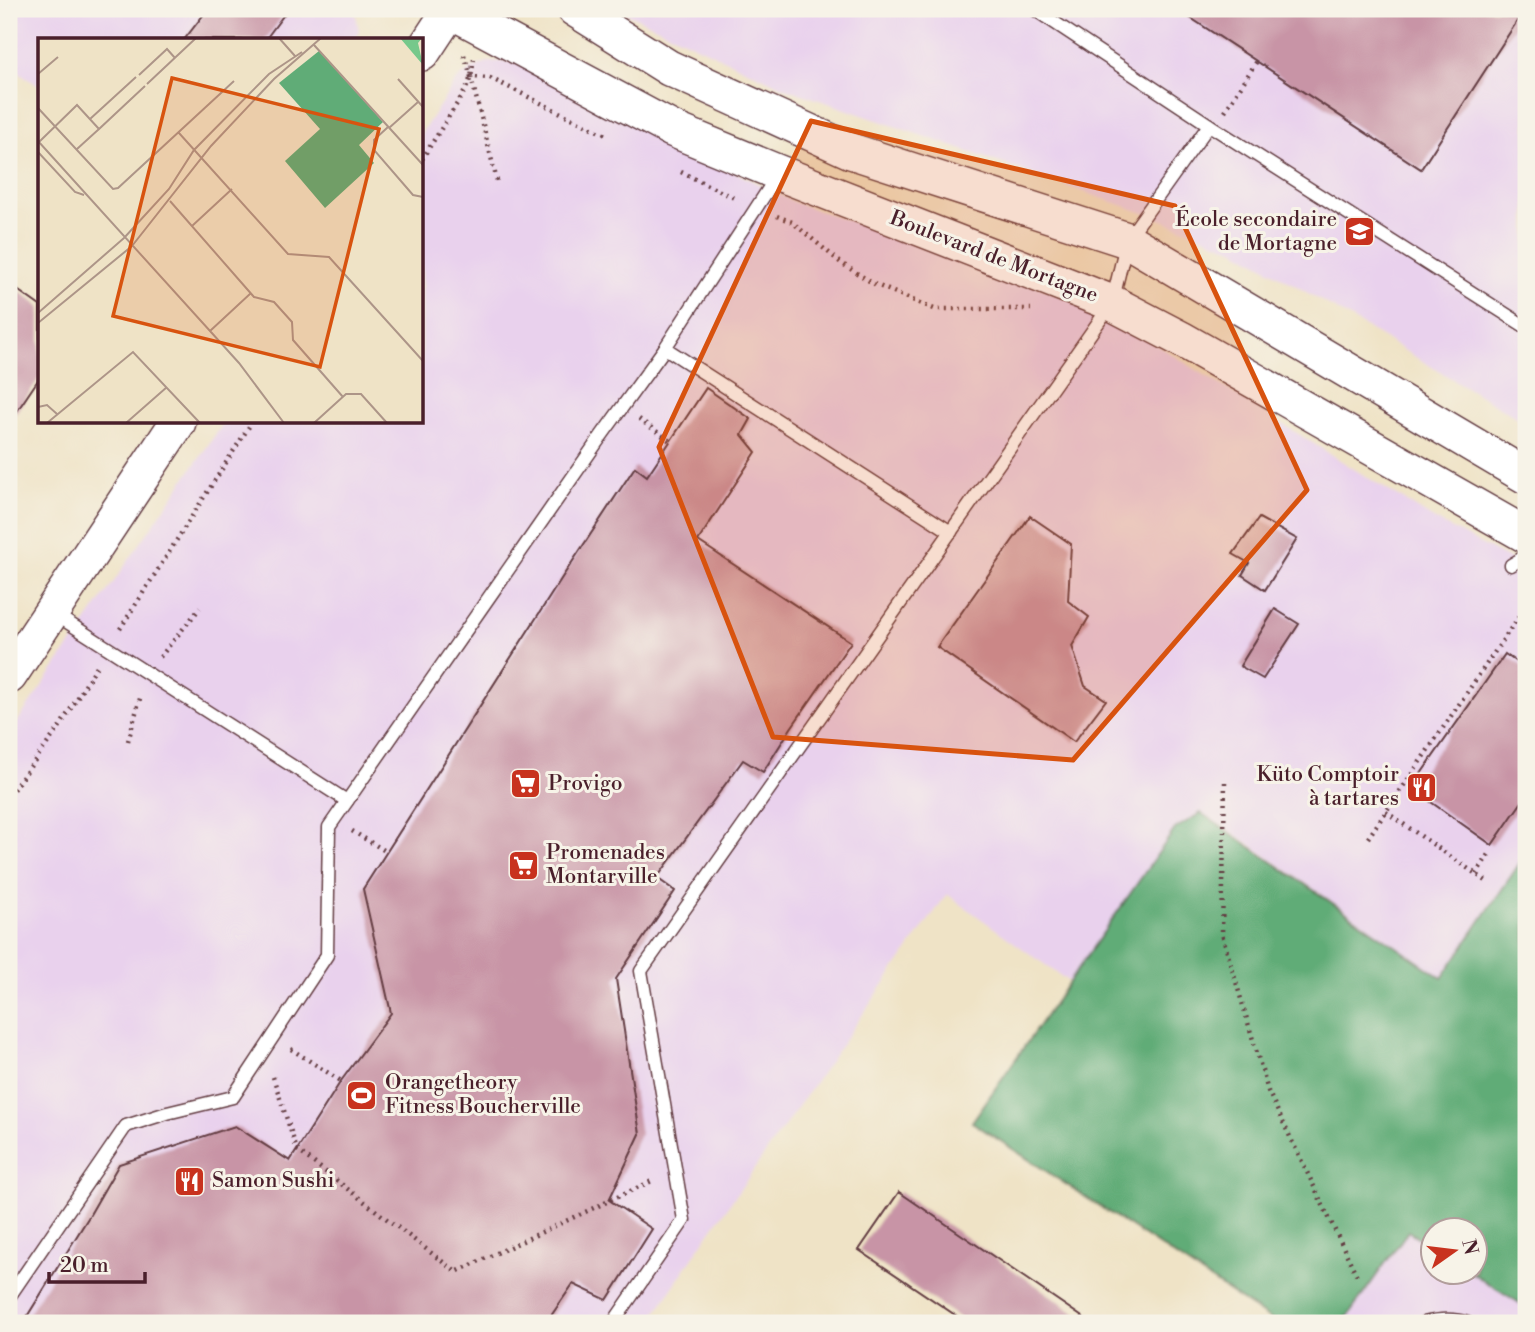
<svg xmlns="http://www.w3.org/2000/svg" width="1535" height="1332" font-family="'Libre Bodoni',serif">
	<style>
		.built { fill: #e9d1ed }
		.forest { fill: #60ac77; stroke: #556651; stroke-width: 2 }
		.building { fill: #c894a6 }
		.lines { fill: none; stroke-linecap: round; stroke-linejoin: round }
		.lane-casing { stroke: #633c42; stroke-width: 15 }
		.secondary-casing { stroke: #633c42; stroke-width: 38 }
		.path { stroke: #633c42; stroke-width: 4.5; stroke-dasharray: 2 5; stroke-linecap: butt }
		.lane { stroke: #fff; stroke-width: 12 }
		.secondary { stroke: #fff; stroke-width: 35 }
		.marked { fill: #d8530f; fill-opacity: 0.2; stroke: #d8530f; stroke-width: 5; stroke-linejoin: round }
		.labels { text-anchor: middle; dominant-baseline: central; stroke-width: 6; stroke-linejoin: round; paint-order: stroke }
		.poi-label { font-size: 21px; fill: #4a1f2b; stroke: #f7f3e8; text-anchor: start }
		.street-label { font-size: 21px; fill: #4a1f2b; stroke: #f7f3e8 }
		.inset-road { fill: none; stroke: #ad9588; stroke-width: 2 }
		.view { fill: #d8530f; fill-opacity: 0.15; stroke: #d8530f; stroke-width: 3.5 }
		.inset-edge { fill: none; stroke: #4a1f2b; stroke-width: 3.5 }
	</style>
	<rect width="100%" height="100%" fill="#f7f3e8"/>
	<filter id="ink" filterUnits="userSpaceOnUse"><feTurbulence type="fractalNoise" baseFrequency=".0143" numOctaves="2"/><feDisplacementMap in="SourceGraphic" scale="14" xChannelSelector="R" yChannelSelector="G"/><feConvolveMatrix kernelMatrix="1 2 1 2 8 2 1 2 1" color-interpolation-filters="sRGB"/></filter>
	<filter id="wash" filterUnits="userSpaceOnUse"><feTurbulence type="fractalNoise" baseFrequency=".00686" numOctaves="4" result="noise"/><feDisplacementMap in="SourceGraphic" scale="28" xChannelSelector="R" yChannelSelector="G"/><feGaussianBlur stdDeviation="1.57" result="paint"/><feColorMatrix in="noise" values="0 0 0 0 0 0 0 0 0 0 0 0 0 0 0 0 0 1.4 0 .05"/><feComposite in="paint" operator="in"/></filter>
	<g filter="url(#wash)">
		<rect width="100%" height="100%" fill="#efe3c6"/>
		<g class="built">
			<path d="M9 9H355L359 31 354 40H40V87L9 65Z"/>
			<path d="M618 9H1526V423L1236 250 1150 215 785 88Z"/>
			<path d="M505 61 524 65 796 203 1016 277 1122 323 1435 520 1526 568V853L1443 978 1229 830 1201 813 1175 829 1069 982 947 894 699 1248 649 1323H9V734L224 422H422V132L456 81 470 69 487 62Z"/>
			<path d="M1408 1231 1433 1247 1434 1272 1472 1273 1526 1307V1323H1343Z"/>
		</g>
		<path class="forest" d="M1201 813 1442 978 1526 854V1307L1472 1273 1476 1272V1230H1434L1433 1247 1408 1231 1343 1323H1276L972 1122 1175 829Z"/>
		<g id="blocks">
			<g class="building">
				<path d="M208 9H288L265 40H184Z"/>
				<path d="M1177 9H1525L1421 169Z"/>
				<path d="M9 284 40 306V377L9 423Z"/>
				<path d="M706 388 751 419 742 435 756 452 698 541 851 642 791 728 763 772 743 760 657 878 675 891 616 979 640 1134 609 1200 652 1229 607 1300 573 1284 546 1323H23L88 1218 119 1164 235 1126 290 1161 341 1081 391 1013 363 889 563 576 635 467 647 476Z"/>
				<path d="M1030 516 1071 544 1068 601 1089 617 1072 646 1085 686 1106 700 1074 742 937 647Z"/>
				<path d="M1259 518 1297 539 1265 590 1242 575 1249 563 1233 554Z"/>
				<path d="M1275 609 1299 624 1263 679 1240 666Z"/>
				<path d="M1505 654 1526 669V796L1492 845 1411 788Z"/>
				<path d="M899 1192 1091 1323H967L859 1250Z"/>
			</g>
		</g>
	</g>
	<g filter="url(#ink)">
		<use href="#blocks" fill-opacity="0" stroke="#633c42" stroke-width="2"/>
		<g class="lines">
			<defs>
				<g id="lane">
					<path d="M1034 9 1214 128 1526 327"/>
					<path d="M665 348 951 532"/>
					<path d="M1511 565 1526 556"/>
					<path d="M53 613 347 801"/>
					<path d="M9 1297 126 1126 167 1113 233 1097 327 955 329 827 602 435 665 348 777 176"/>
					<path d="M613 1323 684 1220 641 971 1112 303 1127 240 1209 125"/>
					<path d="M1424 1323C1439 1319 1453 1318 1468 1323"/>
				</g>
				<g id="secondary">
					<path d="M448 9 672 129 779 173 1112 303 1181 339 1526 535"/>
					<path d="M575 9 669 68 851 151 1127 240 1526 476"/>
					<path d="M422 53 451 9"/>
					<path d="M9 676 178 422"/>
				</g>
			</defs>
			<use href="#lane" class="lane-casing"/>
			<use href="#secondary" class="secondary-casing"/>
			<g class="path">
				<path d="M464 55 471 77 490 78 608 136"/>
				<path d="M471 77 497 181"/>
				<path d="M1225 111 1257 61"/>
				<path d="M422 159 465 91 471 77 474 59"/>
				<path d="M681 172 736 199"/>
				<path d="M777 216 792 222 841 263 874 284 934 309H1031"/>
				<path d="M639 419 670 441"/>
				<path d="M120 629 252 422"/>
				<path d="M160 657 200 608"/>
				<path d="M128 741 141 695"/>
				<path d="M1225 782 1222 934 1268 1091 1358 1278"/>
				<path d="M9 795 59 728 97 666"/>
				<path d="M1386 812 1489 883"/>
				<path d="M352 831 387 852"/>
				<path d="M1368 838 1526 606"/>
				<path d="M1476 874 1490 853"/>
				<path d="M291 1049 341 1081"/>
				<path d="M273 1077 297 1150 456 1272 654 1180"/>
			</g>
			<use href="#lane" class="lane"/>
			<use href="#secondary" class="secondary"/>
		</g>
	</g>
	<path class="marked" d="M811 121 1175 206 1307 490 1073 760 773 737 659 447Z"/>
	<defs>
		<symbol id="school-square" viewBox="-11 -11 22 22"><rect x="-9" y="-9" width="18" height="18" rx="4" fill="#c8321e" stroke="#f7f3e8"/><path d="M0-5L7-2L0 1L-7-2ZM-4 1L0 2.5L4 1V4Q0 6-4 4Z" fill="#fff"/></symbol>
		<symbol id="supermarket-square" viewBox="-11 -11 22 22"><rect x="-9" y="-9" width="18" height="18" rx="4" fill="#c8321e" stroke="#f7f3e8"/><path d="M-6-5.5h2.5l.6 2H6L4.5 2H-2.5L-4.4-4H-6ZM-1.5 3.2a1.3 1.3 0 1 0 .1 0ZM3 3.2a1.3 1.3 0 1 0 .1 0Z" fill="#fff"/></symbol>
		<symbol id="restaurant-square" viewBox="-11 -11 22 22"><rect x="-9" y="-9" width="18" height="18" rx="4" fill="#c8321e" stroke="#f7f3e8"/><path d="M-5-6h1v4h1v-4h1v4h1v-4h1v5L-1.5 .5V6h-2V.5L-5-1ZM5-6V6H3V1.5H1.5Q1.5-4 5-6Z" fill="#fff"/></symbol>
		<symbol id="stadium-square" viewBox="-11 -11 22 22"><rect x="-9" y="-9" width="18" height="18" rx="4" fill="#c8321e" stroke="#f7f3e8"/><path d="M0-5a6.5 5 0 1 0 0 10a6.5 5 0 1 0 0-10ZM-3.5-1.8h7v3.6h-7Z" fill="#fff"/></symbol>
	</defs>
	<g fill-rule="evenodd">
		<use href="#school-square" x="1342" y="214" width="35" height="35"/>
		<use href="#supermarket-square" x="508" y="766" width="35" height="35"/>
		<use href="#restaurant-square" x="1404" y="770" width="35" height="35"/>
		<use href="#supermarket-square" x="506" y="848" width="35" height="35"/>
		<use href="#stadium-square" x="344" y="1078" width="35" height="35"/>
		<use href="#restaurant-square" x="172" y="1164" width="35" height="35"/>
	</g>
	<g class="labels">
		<g class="poi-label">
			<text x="1337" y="220" text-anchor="end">École secondaire<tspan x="1337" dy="24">de Mortagne</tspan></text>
			<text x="1399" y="775" text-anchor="end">Küto Comptoir<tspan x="1399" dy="24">à tartares</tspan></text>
			<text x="548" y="784">Provigo</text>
			<text x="546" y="853">Promenades<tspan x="546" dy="24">Montarville</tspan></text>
			<text x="385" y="1083">Orangetheory<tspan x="385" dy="24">Fitness Boucherville</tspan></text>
			<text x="212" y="1181">Samon Sushi</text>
		</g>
		<g class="street-label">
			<text transform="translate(994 257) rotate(21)">Boulevard de Mortagne</text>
		</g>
	</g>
	<g transform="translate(38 38)">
		<rect width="385" height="385" fill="#efe3c6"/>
		<path d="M362 0H384L380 5 385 27Z" fill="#76c88b"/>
		<path d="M281 13 345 84 321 107 336 125 287 170 247 123 282 91 241 45Z" fill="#60ac77"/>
		<path class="inset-road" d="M241 0 257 18M276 7 385 127M0 36 20 19M101 37 129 11 137 20M360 41 385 69M109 46 158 0M0 70 75 151 80 150 196 43M52 81 98 39M350 89 336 102V112L375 157 385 159M351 90 380 64M141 95 250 216 291 219 385 323M0 103 201 325 246 385M1 104 39 67 61 91 107 48M39 111 61 91M0 114 37 154 46 157M132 163 216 259 236 264 254 284 255 302 305 359M154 188 194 151M86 200 131 151 156 112 231 36 264 14M94 208 173 108 236 41 283 0M0 275 86 200M0 285 94 208M172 293 213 255M0 369 9 367 19 376M9 385 95 314 162 385M88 385 129 349M276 385 308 356H323L349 385"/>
		<path class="view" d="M134 40 341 91 282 329 75 278Z"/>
		<rect width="385" height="385" class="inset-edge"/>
	</g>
	<rect width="1535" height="1332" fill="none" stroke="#f7f3e8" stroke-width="35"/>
	<g transform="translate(1454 1251) rotate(76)"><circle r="33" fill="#f7f3e8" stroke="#b29e9c" stroke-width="2"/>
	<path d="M0-5L12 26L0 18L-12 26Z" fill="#c8321e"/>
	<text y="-10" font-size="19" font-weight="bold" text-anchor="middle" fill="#4a1f2b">N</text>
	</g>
	<path d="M49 1272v10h96v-10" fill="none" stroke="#4a1f2b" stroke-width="3.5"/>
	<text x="60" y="1272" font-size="21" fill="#4a1f2b" stroke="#f7f3e8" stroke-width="5" paint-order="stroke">20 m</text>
</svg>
